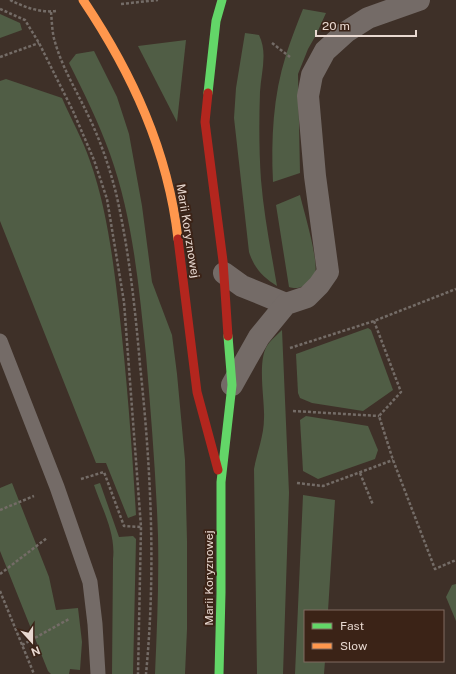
<svg xmlns="http://www.w3.org/2000/svg" width="456" height="674" font-family="'Public Sans',sans-serif">
	<style>
		.green { fill: #505d45 }
		.lines { fill: none; stroke-linecap: round; stroke-linejoin: round }
		.path { stroke: #746c67; stroke-width: 2.5; stroke-dasharray: 3 2; stroke-linecap: butt }
		.lane { stroke: #746b67; stroke-width: 15 }
		.street { stroke: #746b67; stroke-width: 22 }
		.fast { stroke: #63d668; stroke-width: 9 }
		.slow { stroke: #ff974d; stroke-width: 9 }
		.jam { stroke: #b3261e; stroke-width: 9 }
		.labels { text-anchor: middle; dominant-baseline: central; stroke-width: 4; stroke-linejoin: round; paint-order: stroke }
		.street-label { font-size: 12px; fill: #e8d8d0; stroke: #3b2317 }
	</style>
	<rect width="100%" height="100%" fill="#3e3028"/>
	<g class="green">
		<path d="M303 9 326 13 316 35 308 49 298 74 300 173 273 182C271 139 273 96 286 55 291 39 297 24 303 9Z"/>
		<path d="M0 14 20 23 22 30 0 38Z"/>
		<path d="M245 33 259 35C268 53 261 73 260 92 259 121 259 151 261 180 264 216 271 251 277 286 263 277 254 268 249 252L234 118 236 88Z"/>
		<path d="M186 40 177 122 138 46Z"/>
		<path d="M94 51 117 97 129 134 142 206 152 282 172 335 177 374 185 460 187 541V629L185 674H155C157 628 159 582 158 536 156 475 151 415 146 355 139 288 133 218 110 154 99 123 84 93 69 63L76 54Z"/>
		<path d="M6 79 62 98C71 119 83 140 90 161 107 209 113 260 119 310 127 378 132 447 136 515L128 518 106 463H96L0 221V81Z"/>
		<path d="M300 195C304 212 319 260 315 275 314 280 309 284 304 286 299 288 295 289 289 287L276 205Z"/>
		<path d="M368 328 371 330 393 390 363 411 312 403 300 398 298 393 296 354Z"/>
		<path d="M282 330 289 493 283 674H257L254 469C257 452 264 436 264 418 265 399 256 358 269 343 273 338 278 334 282 330Z"/>
		<path d="M306 416 368 426 378 450 375 459 318 479 303 471 300 420Z"/>
		<path d="M12 483 49 577 56 610 78 608 82 642 80 670 70 669 69 674H51L48 671 0 551V488Z"/>
		<path d="M100 483 119 537 133 536 136 539 133 674H112L113 559C116 533 102 509 94 485Z"/>
		<path d="M303 495 335 500 328 611H305V661H325L324 674H295Z"/>
		<path d="M456 584V621L446 597 452 585Z"/>
	</g>
	<g class="lines">
		<g class="path">
			<path d="M10 0C24 7 40 13 56 11"/>
			<path d="M121 4 158 0"/>
			<path d="M0 9 25 20 39 43 73 111 94 160 107 199 124 302 141 527 138 674"/>
			<path d="M51 12C52 22 52 33 55 42 62 67 76 90 87 113 100 139 109 166 116 193 129 250 135 307 140 365 151 468 156 571 146 674"/>
			<path d="M272 43 290 57"/>
			<path d="M0 57 39 43"/>
			<path d="M374 321 401 392 379 416 393 460 435 569 456 560"/>
			<path d="M290 348 374 321 456 289"/>
			<path d="M293 411 379 416"/>
			<path d="M360 473 373 505"/>
			<path d="M81 479 104 472 124 526 141 527"/>
			<path d="M297 483 323 486 393 460"/>
			<path d="M0 510 34 496"/>
			<path d="M0 574 47 538"/>
			<path d="M0 591 34 674"/>
			<path d="M22 645 69 619"/>
		</g>
		<path class="lane" d="M0 341 57 487 90 582 95 624 98 674"/>
		<g class="street">
			<path d="M224 273 242 286 286 304"/>
			<path d="M232 385 259 337 286 304 307 297 319 285 328 272 315 176 308 96 312 75 325 51 346 32 368 18 419 0"/>
		</g>
		<g class="fast">
			<path d="M208 93 216 21 222 0"/>
			<path d="M219 674 221 593V482L232 385 228 336"/>
		</g>
		<path class="slow" d="M83 0C132 73 168 151 178 239"/>
		<g class="jam">
			<path d="M208 93 205 122 223 261 228 336"/>
			<path d="M178 239 197 392 218 470"/>
		</g>
	</g>
	<g class="labels">
		<g class="street-label">
			<text transform="translate(188 231) rotate(81)">Marii Koryznowej</text>
			<text transform="translate(209 578) rotate(-90)">Marii Koryznowej</text>
		</g>
	</g>
	<rect x="304" y="610" width="140" height="52" fill="#3b2317" stroke="#806b61"/>
	<rect x="312" y="623" width="20" height="6" fill="#63d668" stroke="#806b61"/>
	<text x="340" y="630" font-size="12" fill="#e8d8d0">Fast</text>
	<rect x="312" y="643" width="20" height="6" fill="#ff974d" stroke="#806b61"/>
	<text x="340" y="650" font-size="12" fill="#e8d8d0">Slow</text>
	<g transform="translate(32 642) rotate(159)" stroke="#3b2317" stroke-width="3" paint-order="stroke">
	<path d="M0-3L7 15L0 10L-7 15Z" fill="#e8d8d0"/>
	<text y="-6" font-size="11" font-weight="bold" text-anchor="middle" fill="#e8d8d0">N</text>
	</g>
	<path d="M316 30v6h100v-6" fill="none" stroke="#e8d8d0" stroke-width="2"/>
	<text x="322" y="30" font-size="12" fill="#e8d8d0" stroke="#3b2317" stroke-width="3" paint-order="stroke">20 m</text>
</svg>
